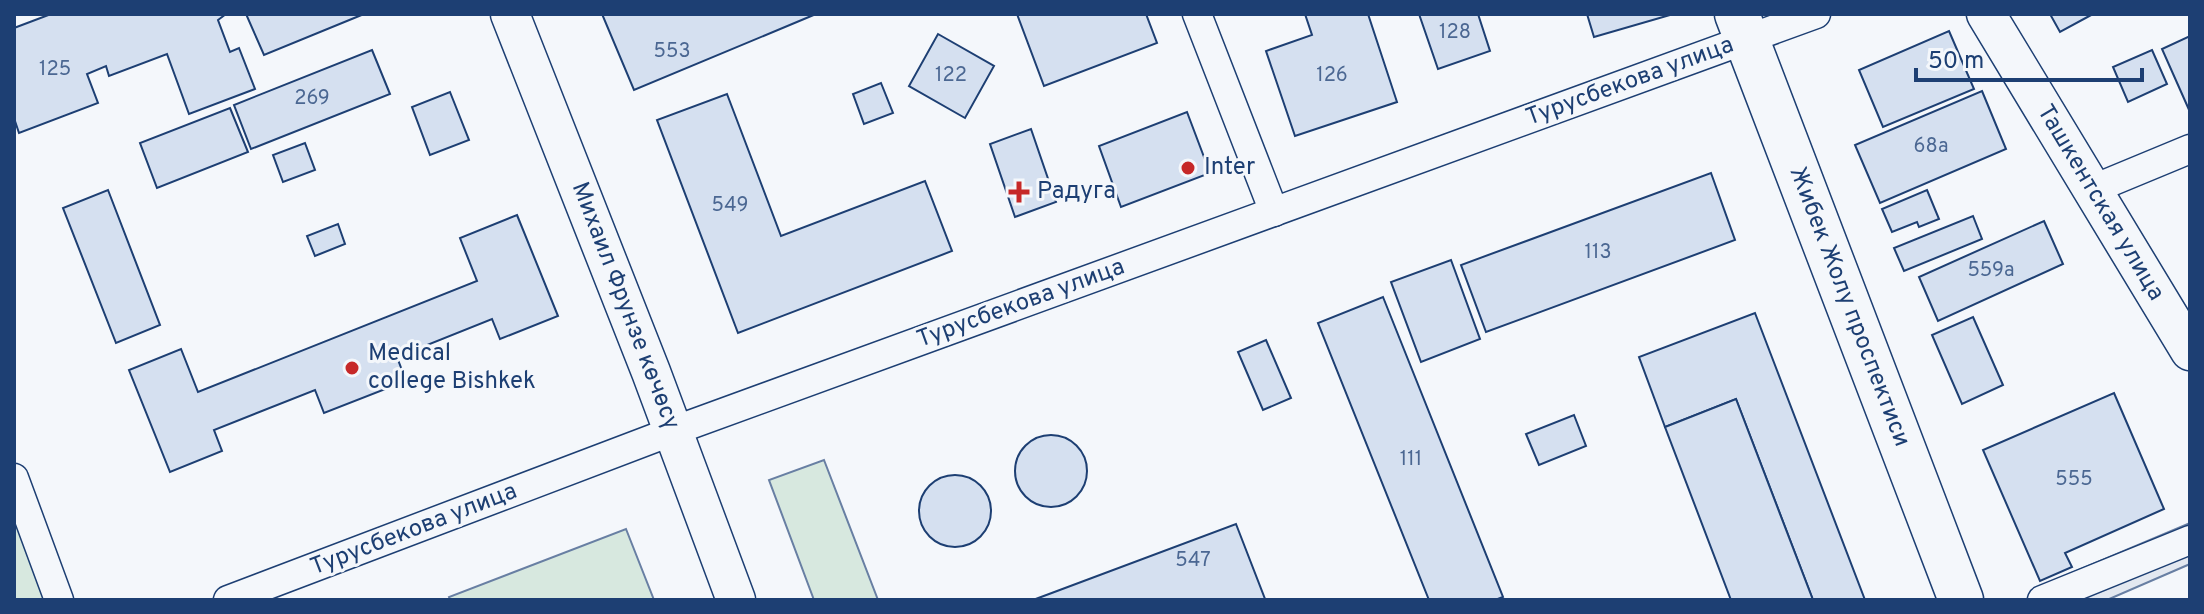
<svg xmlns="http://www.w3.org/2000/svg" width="2204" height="614" font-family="Overpass,sans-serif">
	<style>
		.green { fill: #d7e8df; stroke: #687fa3; stroke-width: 2 }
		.parking { fill: #e3e8f0; stroke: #687fa3; stroke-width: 2 }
		.building { fill: #d5e0f0; stroke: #1d3f73; stroke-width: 2 }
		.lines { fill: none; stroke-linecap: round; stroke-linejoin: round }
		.street-casing { stroke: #1d3f73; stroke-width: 31 }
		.secondary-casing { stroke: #1d3f73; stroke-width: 41 }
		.primary-casing { stroke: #1d3f73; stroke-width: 47 }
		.street { stroke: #f4f7fb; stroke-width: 28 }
		.secondary { stroke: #f4f7fb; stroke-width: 38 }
		.primary { stroke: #f4f7fb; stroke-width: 44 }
		.poi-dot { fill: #c62828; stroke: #f4f7fb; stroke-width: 3 }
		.labels { text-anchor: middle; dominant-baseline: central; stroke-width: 6; stroke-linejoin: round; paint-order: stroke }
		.number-label { font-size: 20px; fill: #4b6792 }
		.street-label { font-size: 24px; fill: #1d3f73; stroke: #f4f7fb }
		.poi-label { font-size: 24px; fill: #1d3f73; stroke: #f4f7fb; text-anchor: start }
	</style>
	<rect width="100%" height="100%" fill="#f4f7fb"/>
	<g class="green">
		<path d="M824 460 878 600H814L769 480Z"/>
		<path d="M14 487 55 595 43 600H14Z"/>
		<path d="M626 529 654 600H450L449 597Z"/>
	</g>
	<path class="parking" d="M2190 523V564L2107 600H2078L2069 574Z"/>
	<g class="building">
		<path d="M51 14H226L218 20 230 52 239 48 255 89 189 114 167 54 109 76 106 66 87 74 98 103 19 133 14 118V28Z"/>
		<path d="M246 14H364L264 55Z"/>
		<path d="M602 14H816L634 90Z"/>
		<path d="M1017 14H1146L1157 43 1044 86Z"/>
		<path d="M1305 14H1368L1397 102 1295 136 1266 51 1312 35Z"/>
		<path d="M1419 14H1478L1490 51 1438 69Z"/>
		<path d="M1587 14H1669L1670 15 1594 37Z"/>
		<path d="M2050 14H2093L2060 32Z"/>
		<path d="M1949 31 1974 89 1883 127 1859 70Z"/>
		<path d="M938 34 994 66 965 118 909 86Z"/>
		<path d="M2190 36V112L2162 49Z"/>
		<path d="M372 50 390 94 251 149 234 105Z"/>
		<path d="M2152 50 2167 84 2128 102 2113 67Z"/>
		<path d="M881 83 893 113 864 124 853 94Z"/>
		<path d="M1982 91 2006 149 1880 203 1855 145Z"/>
		<path d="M450 92 469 140 430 155 412 107Z"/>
		<path d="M727 94 781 236 925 181 952 251 738 333 657 120Z"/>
		<path d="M230 108 248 152 157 188 140 143Z"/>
		<path d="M1187 112 1210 173 1121 207 1099 146Z"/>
		<path d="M1031 129 1056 202 1015 217 990 144Z"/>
		<path d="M305 143 315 170 283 182 273 155Z"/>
		<path d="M1711 173 1735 240 1486 332 1461 265Z"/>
		<path d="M108 190 160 325 116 343 63 208Z"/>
		<path d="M1927 190 1939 219 1919 227 1917 222 1892 232 1882 209Z"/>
		<path d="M517 215 558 316 500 339 492 319 397 357 406 381 324 413 315 390 214 430 222 451 170 472 129 370 181 349 198 392 477 281 460 238Z"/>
		<path d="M1973 216 1982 239 1904 271 1894 248Z"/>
		<path d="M2044 221 2063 264 1938 321 1919 277Z"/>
		<path d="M338 224 345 244 315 256 307 236Z"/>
		<path d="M1451 260 1480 339 1421 362 1391 282Z"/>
		<path d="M1383 297 1503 597 1495 600H1429L1318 323Z"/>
		<path d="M1755 313 1865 600H1813L1736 399 1665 427 1639 357Z"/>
		<path d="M1973 317 2003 385 1962 404 1932 335Z"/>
		<path d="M1266 340 1291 398 1263 410 1238 352Z"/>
		<path d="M2114 393 2164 509 2065 553 2072 567 2040 581 1983 450Z"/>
		<path d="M1736 399 1813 600H1731L1665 427Z"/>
		<path d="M1574 415 1586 446 1539 465 1526 434Z"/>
		<circle cx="1051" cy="471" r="36"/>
		<circle cx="955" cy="511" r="36"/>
		<path d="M1236 524 1265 599 1262 600H1033Z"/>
	</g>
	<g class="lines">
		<defs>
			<g id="street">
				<path d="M1197 14 1274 212"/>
				<path d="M2091 190 2190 149"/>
				<path d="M14 478 59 600"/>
				<path d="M228 600 673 431 1816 14"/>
				<path d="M2042 600 2190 540"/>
			</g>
			<g id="secondary">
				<path d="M510 14 651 372 736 600"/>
				<path d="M1986 14 2190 351"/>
			</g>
			<path id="primary" d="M1737 14 1961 600"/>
		</defs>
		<use href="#street" class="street-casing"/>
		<use href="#secondary" class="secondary-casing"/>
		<use href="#primary" class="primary-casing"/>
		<use href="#street" class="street"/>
		<use href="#secondary" class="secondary"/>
		<use href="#primary" class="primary"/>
	</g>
	<g class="poi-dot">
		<circle cx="1188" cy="168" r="8"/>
		<path d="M1015 180h8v8h8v8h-8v8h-8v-8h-8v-8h8z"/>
		<circle cx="352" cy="368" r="8"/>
	</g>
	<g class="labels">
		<g class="number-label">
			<text x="1455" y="33">128</text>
			<text x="672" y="52">553</text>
			<text x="55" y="70">125</text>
			<text x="951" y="76">122</text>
			<text x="1332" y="76">126</text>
			<text x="312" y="99">269</text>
			<text x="1931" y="147">68а</text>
			<text x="730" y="206">549</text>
			<text x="1598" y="253">113</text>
			<text x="1991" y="271">559а</text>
			<text x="1411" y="460">111</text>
			<text x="2074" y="480">555</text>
			<text x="1193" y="561">547</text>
		</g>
		<g class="street-label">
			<text transform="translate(1630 82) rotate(-20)">Турусбекова улица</text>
			<text transform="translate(2100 203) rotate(59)">Ташкентская улица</text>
			<text transform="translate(1021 304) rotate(-20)">Турусбекова улица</text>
			<text transform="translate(625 306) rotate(69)">Михаил Фрунзе көчөсү</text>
			<text transform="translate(1849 307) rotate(69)">Жибек Жолу проспектиси</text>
			<text transform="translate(414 530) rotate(-21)">Турусбекова улица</text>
		</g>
		<g class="poi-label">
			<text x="1204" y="168">Inter</text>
			<text x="1037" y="192">Радуга</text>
			<text x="368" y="354">Medical<tspan x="368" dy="28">college Bishkek</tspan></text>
		</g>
	</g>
	<rect width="2204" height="614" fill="none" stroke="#1d3f73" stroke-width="32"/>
	<path d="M1916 68v12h226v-12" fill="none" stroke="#1d3f73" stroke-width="4"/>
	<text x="1928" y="68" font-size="24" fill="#1d3f73" stroke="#f4f7fb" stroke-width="6" paint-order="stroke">50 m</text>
</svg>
